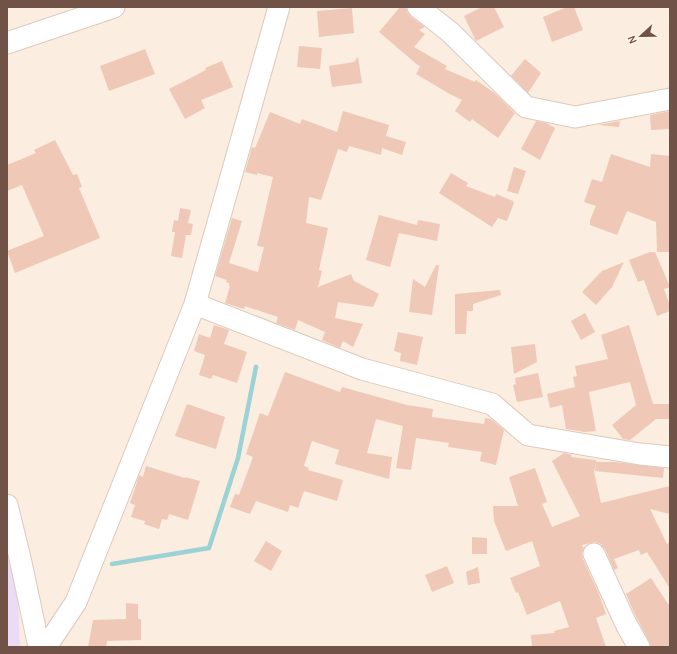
<svg xmlns="http://www.w3.org/2000/svg" width="677" height="654" font-family="Karla,sans-serif">
	<style>
		.education { fill: #eadcf7 }
		.lines { fill: none; stroke-linecap: round; stroke-linejoin: round }
		.stream { stroke: #9bd2d5; stroke-width: 4.5 }
		.building { fill: #f0c8b7 }
		.minor-casing { stroke: #dfc9bb; stroke-width: 23 }
		.minor { stroke: #fff; stroke-width: 21 }
	</style>
	<rect width="100%" height="100%" fill="#fbeddf"/>
	<path class="education" d="M7 555 18 595 20 647H7Z"/>
	<g class="lines">
		<path class="stream" d="M112 564 209 548 238 458 256 367"/>
	</g>
	<g class="building">
		<path d="M400 7H406L407 12 410 16 425 27 419 30 425 34 414 47 447 66 445 69 475 82 476 80 496 94 515 113 498 138 472 119 470 122 455 111 462 100 448 93 416 74 420 67 379 32Z"/>
		<path d="M482 7H494L504 27 476 41 464 16Z"/>
		<path d="M567 7H574L583 30 552 42 543 17Z"/>
		<path d="M352 8 354 33 319 37 317 11Z"/>
		<path d="M299 46 322 48 320 69 297 67Z"/>
		<path d="M145 49 155 74 109 91 100 66Z"/>
		<path d="M358 57 362 83 332 87 329 66 354 62Z"/>
		<path d="M525 59 541 73 528 93 511 76Z"/>
		<path d="M222 61 233 87 201 100 205 108 185 119 169 89 206 70 205 68Z"/>
		<path d="M343 111 389 125 386 136 406 142 402 155 382 148 381 155 349 146 347 152 338 149 321 200 309 197 306 223 328 228 319 270 322 271 318 287 351 274 354 281 379 294 373 307 338 302 335 318 363 324 353 347 343 341 340 348 322 340 325 332 298 320 295 330 276 323 278 317 245 306 244 309 225 303 230 286H229V283L226 282 227 280 215 276 232 218 242 221 229 263 258 272 264 247 257 246 273 177 257 173V175L245 172 252 147 255 148 270 112 300 124 302 119 337 132Z"/>
		<path d="M670 111V129L651 130 650 115Z"/>
		<path d="M536 121 546 123 555 128 540 160 521 149Z"/>
		<path d="M620 121 619 127 598 125Z"/>
		<path d="M55 140 73 175 77 174 82 187 79 188 100 238 15 273 7 251 44 236 22 185 7 191V165L36 153 34 150Z"/>
		<path d="M611 154 650 167 651 154 670 156V252H657L656 222 627 211 617 235 590 225V220L596 206 584 202 592 179 602 182Z"/>
		<path d="M514 167 526 171 518 194 507 191Z"/>
		<path d="M451 173 468 183 466 186 495 197 496 194 513 201V202L514 203 507 221 498 218 492 227 439 193Z"/>
		<path d="M180 208 191 210 188 223 193 224 191 235H186L182 258 171 256 175 232H172L174 220 178 221Z"/>
		<path d="M379 215 417 225 418 220 440 224 437 241 399 233 390 267 366 260Z"/>
		<path d="M650 252H655L670 287 664 289 670 306V311L657 316 644 280 638 282 629 260Z"/>
		<path d="M624 262 612 287 596 305 582 292 602 271Z"/>
		<path d="M436 265H439L432 315 409 312 413 279 425 287Z"/>
		<path d="M500 290 501 295 473 304V311H467L466 334H455V294Z"/>
		<path d="M585 313 595 332 581 340 571 321Z"/>
		<path d="M214 325 229 330 224 344 247 352 237 383 213 375 211 379 199 375 205 355 194 351 199 334 210 338Z"/>
		<path d="M629 325 653 404H670V419H656L630 440 623 439 612 425 636 405 630 382 589 392 596 431 585 432 566 429 562 405 550 408 547 394 575 387 573 377 577 376 575 366 608 359 601 335Z"/>
		<path d="M398 332 423 337 417 365 400 361 401 353 394 351Z"/>
		<path d="M535 344 537 362 514 374 511 347Z"/>
		<path d="M285 372 340 392 342 387 407 405 433 409 432 417 484 424 485 418 491 419 504 430 496 465 480 461 482 452 448 447 449 443 416 438 411 470 396 468 403 426 376 419 367 453 392 457 389 479 335 464 339 450 312 441 304 466 309 468 308 470 343 480 337 501 304 491 298 508 290 505 288 512 256 501 250 514 230 507 235 494 239 495 253 457 246 454 260 413 268 416Z"/>
		<path d="M538 373 543 397 517 402 513 385 516 384 515 378Z"/>
		<path d="M187 404 225 417 216 449 175 436Z"/>
		<path d="M564 453 572 455 571 457 596 460V462H616L664 468 663 478 595 471 596 463 594 472 601 503 670 486V514L650 509 667 544 670 542V589L647 552 641 555 639 550 614 559 618 568 614 570 605 549 601 544 595 542 582 545 584 549 582 553 583 559 599 594 606 614 596 618 606 647H532L531 635 555 633 554 631 569 627 560 601 527 615 518 592 516 593 510 578 540 566 532 541 506 551 494 521 493 506H518L509 477 535 468 547 502 542 504 552 527 580 516 552 461Z"/>
		<path d="M146 466 185 478V477L200 481 188 520 169 514 167 520 162 519 159 529 144 524 145 521 131 517 135 505 130 503 137 482 139 475 143 477Z"/>
		<path d="M472 537 487 538V554H472Z"/>
		<path d="M266 541 282 551 271 571 254 561Z"/>
		<path d="M447 566 454 583 432 592 425 575Z"/>
		<path d="M478 567 480 583 468 585 466 572Z"/>
		<path d="M651 578 670 607V647H651L649 641 637 619 626 594Z"/>
		<path d="M126 603 138 604V619H141V640L107 641 106 647H88L93 620 126 619Z"/>
	</g>
	<g class="lines">
		<defs>
			<g id="minor">
				<path d="M418 7 450 32 526 107 575 117 670 99"/>
				<path d="M7 43 114 7"/>
				<path d="M195 304 362 369 492 404 528 435 640 454 670 457"/>
				<path d="M7 505 20 558 39 647"/>
				<path d="M594 554 626 624 639 647"/>
				<path d="M46 647 76 602 195 304 279 7"/>
			</g>
		</defs>
		<use href="#minor" class="minor-casing"/>
		<use href="#minor" class="minor"/>
	</g>
	<rect width="677" height="654" fill="none" stroke="#715247" stroke-width="16"/>
	<g transform="translate(641 36) rotate(248)" stroke="#fff2e4" stroke-width="3" paint-order="stroke">
	<path d="M0-3L7 15L0 10L-7 15Z" fill="#715247"/>
	<text y="-6" font-size="11" font-weight="bold" text-anchor="middle" fill="#715247">N</text>
	</g>
</svg>
